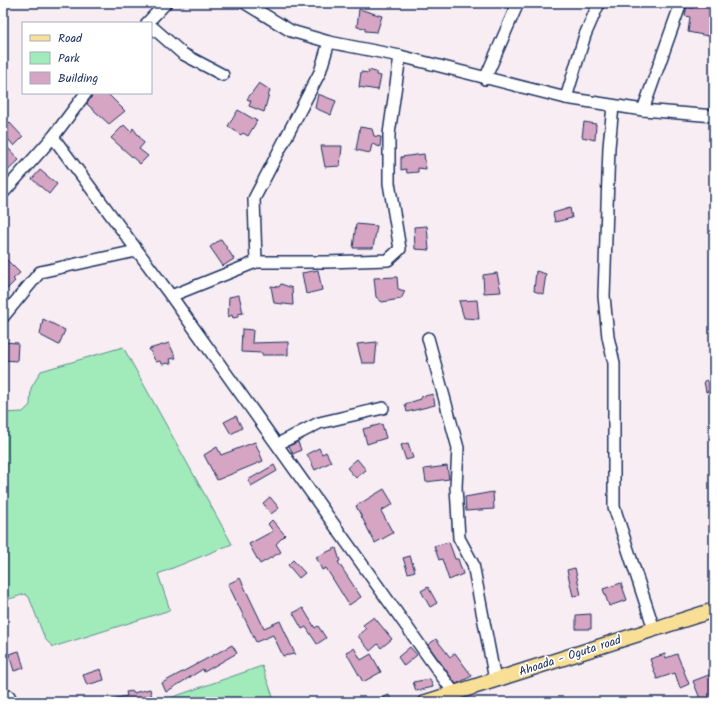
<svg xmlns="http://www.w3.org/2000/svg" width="717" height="705" font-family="Kalam,sans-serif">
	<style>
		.green { fill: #a1ebba; stroke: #5e8d8c }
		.building { fill: #d6a5c3; stroke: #1b2f5e }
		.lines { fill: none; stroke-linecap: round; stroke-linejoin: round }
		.minor-casing { stroke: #1b2f5e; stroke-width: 14 }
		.major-casing { stroke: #1b2f5e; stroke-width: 17 }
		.minor { stroke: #fff; stroke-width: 11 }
		.major { stroke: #f9df96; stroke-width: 14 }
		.labels { text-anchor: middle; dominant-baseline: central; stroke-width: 3.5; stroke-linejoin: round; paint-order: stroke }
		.street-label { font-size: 12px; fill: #1b2f5e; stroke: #fff }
	</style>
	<rect width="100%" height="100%" fill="#f7edf3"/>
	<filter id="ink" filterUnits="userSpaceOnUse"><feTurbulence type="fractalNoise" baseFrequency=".025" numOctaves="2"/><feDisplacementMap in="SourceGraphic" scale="8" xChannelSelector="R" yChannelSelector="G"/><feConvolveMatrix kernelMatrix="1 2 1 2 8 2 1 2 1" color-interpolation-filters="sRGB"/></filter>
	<g filter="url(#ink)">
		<g class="green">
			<path d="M123 347 232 544 158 574 170 610 53 647 45 639 29 597 25 594 3 601V413L23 412 30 405 31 388 41 371Z"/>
			<path d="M262 666 275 702H172L170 698Z"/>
		</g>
		<g class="building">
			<path d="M286 3H306L301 9 285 7Z"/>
			<path d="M694 3 714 5 708 36 688 32 690 17 685 16 686 10 687 7 693 8Z"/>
			<path d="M359 9 382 16 377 32 365 31V28L357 27Z"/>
			<path d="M368 70 376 72V75L381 76 378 90 359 87 361 72 369 73Z"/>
			<path d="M259 83 270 90 264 112 249 106 251 101 247 99Z"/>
			<path d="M93 93H107L125 111 109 124 87 104Z"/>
			<path d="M318 94 336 101 331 115 315 108Z"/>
			<path d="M238 110 257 121 248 136 243 133 241 135 228 126Z"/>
			<path d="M9 122 23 137 14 146 3 133V126Z"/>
			<path d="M584 122 596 124 595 140 582 137Z"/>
			<path d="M124 125 131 132 133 128 144 143 139 149 148 156 140 164 111 138Z"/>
			<path d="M360 127 372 129 374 136 381 137 380 147 372 144 370 153 356 150Z"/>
			<path d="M321 146H342L340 166 325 167Z"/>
			<path d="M8 148 19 160 3 175V153Z"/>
			<path d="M424 154 426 169 418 168V172L407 173 406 169 401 170V157Z"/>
			<path d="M40 170 57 184 49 194 32 179Z"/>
			<path d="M570 208 572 218 555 222 553 213Z"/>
			<path d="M356 224 377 226 373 248H353Z"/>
			<path d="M427 226 429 250 415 249 414 227Z"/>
			<path d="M221 239 234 259 223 266 210 247Z"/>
			<path d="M3 256 20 273 13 279 15 281 3 293Z"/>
			<path d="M318 270 322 290 306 294 302 273Z"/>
			<path d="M536 271 546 274 543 294 534 291Z"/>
			<path d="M497 273 501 292 484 293 483 275Z"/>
			<path d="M397 277 398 289 405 291 401 299 382 302 376 297 374 278Z"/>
			<path d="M281 284 292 288 293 305 274 303 271 286 279 287Z"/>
			<path d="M239 295 243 313 238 314V317L233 318 232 315 228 317 229 297Z"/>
			<path d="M477 300 479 319 464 318 459 301Z"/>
			<path d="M43 319 65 330 59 345 40 335Z"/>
			<path d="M242 329 253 330 252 343 288 342V355H262V353L241 352Z"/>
			<path d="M3 342 18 343 17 361 3 360Z"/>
			<path d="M377 342 375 363H362L357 344Z"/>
			<path d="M169 343 176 358 170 359 171 363 162 364 160 361 156 362 149 349Z"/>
			<path d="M714 379V390L706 392 704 381Z"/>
			<path d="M433 394 435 405 407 412 405 404 421 399V397Z"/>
			<path d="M236 416 242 428 231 434 224 422Z"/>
			<path d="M382 424 386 438 367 444 363 429Z"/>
			<path d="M255 442 263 461 217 480 204 455 217 447 221 455Z"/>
			<path d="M298 442 301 450 293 454 289 446Z"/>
			<path d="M408 443 413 458 406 460 401 445Z"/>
			<path d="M319 448 322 454 326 452 331 462 315 470 307 454Z"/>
			<path d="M357 459 366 470 356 478 347 468Z"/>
			<path d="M274 465 277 471 251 486 248 480Z"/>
			<path d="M447 466 449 479 426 482 424 469Z"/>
			<path d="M384 489 393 504 381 511 393 533 375 543 356 506Z"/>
			<path d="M493 492 494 509 466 511 465 497Z"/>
			<path d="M270 497 279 508 271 514 263 503Z"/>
			<path d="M272 520 285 535 276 544 281 552 260 564 249 544 273 531 268 524Z"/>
			<path d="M449 542 455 559H458L463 574 449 580 442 559 439 560 434 546Z"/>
			<path d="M336 548 340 561 338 562 361 597 349 605 326 568 322 570 316 557Z"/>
			<path d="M410 556 415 571 408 573 403 558Z"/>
			<path d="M293 560 305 573 299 578 288 565Z"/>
			<path d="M575 568 581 595 573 596 567 570Z"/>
			<path d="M240 578 264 628 280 621 295 654 283 656 273 635 256 642 228 584Z"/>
			<path d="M621 583 627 600 609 606 603 589Z"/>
			<path d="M428 587 437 603 430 607 421 591Z"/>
			<path d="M303 608 315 628 318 626 326 638 317 644 306 627 302 629 293 613Z"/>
			<path d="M591 614V629H576V615Z"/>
			<path d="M374 617 392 639 381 648 378 644 370 651 358 636 366 629 363 625Z"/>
			<path d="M436 639 450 657 455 653 472 676 456 684 428 645Z"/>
			<path d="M232 645 237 653 204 672 203 669 166 692 162 683Z"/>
			<path d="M410 647 417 655 404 666 398 657Z"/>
			<path d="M354 648 361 660 371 654 381 672 363 682 346 652Z"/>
			<path d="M19 651 24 668 14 671 9 654Z"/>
			<path d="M665 654 666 658 677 654 689 684 680 688 675 673 657 679 650 659Z"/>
			<path d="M101 669 104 680 87 685 83 675Z"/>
			<path d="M714 673V696L701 701 693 681Z"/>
			<path d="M430 679 433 687 416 691 413 682Z"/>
			<path d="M150 689 153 702H112V699L127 696 126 692 132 691 133 693Z"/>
			<path d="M389 695 392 702H373Z"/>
		</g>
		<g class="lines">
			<defs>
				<g id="minor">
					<path d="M245 3 291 31 329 42 400 56 566 98 643 110 714 116"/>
					<path d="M147 23 166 3"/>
					<path d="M151 26 183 54 223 75"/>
					<path d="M485 79 518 3"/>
					<path d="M566 98 585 35 599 3"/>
					<path d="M613 106 609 147 604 296 608 337 614 363V507L654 629"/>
					<path d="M643 110 681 3"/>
					<path d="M53 137 171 296 454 693"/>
					<path d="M3 193 53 137 86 93"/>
					<path d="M256 262 254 199 320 72 329 42"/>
					<path d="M171 296 256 262H327L388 260 400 249 389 183V134L400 56"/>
					<path d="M3 317 40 272 136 251"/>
					<path d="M428 338 458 448 456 487 459 538 473 564 495 680"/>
					<path d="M278 444 319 423 383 408"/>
					<path d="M9 696 12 702"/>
				</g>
				<path id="major" d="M426 702 714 610"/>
			</defs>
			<use href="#minor" class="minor-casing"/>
			<use href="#major" class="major-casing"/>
			<use href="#minor" class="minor"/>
			<use href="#major" class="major"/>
		</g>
	</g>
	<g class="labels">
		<g class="street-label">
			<text transform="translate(570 656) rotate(-18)">Ahoada - Oguta road</text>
		</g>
	</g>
	<rect width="717" height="705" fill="none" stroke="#fff" stroke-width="16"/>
	<rect x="8" y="8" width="701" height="689" fill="none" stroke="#1b2f5e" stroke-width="1.5" filter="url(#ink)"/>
	<rect x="22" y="22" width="130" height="72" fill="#ffffff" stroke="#a4acbf"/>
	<rect x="30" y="35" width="20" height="6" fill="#f9df96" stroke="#a4acbf"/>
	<text x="58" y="42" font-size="12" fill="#1b2f5e">Road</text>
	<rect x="30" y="52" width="20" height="12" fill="#a1ebba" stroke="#a4acbf"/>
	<text x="58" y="62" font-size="12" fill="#1b2f5e">Park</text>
	<rect x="30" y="72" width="20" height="12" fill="#d6a5c3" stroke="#a4acbf"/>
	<text x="58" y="82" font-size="12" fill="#1b2f5e">Building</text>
</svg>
